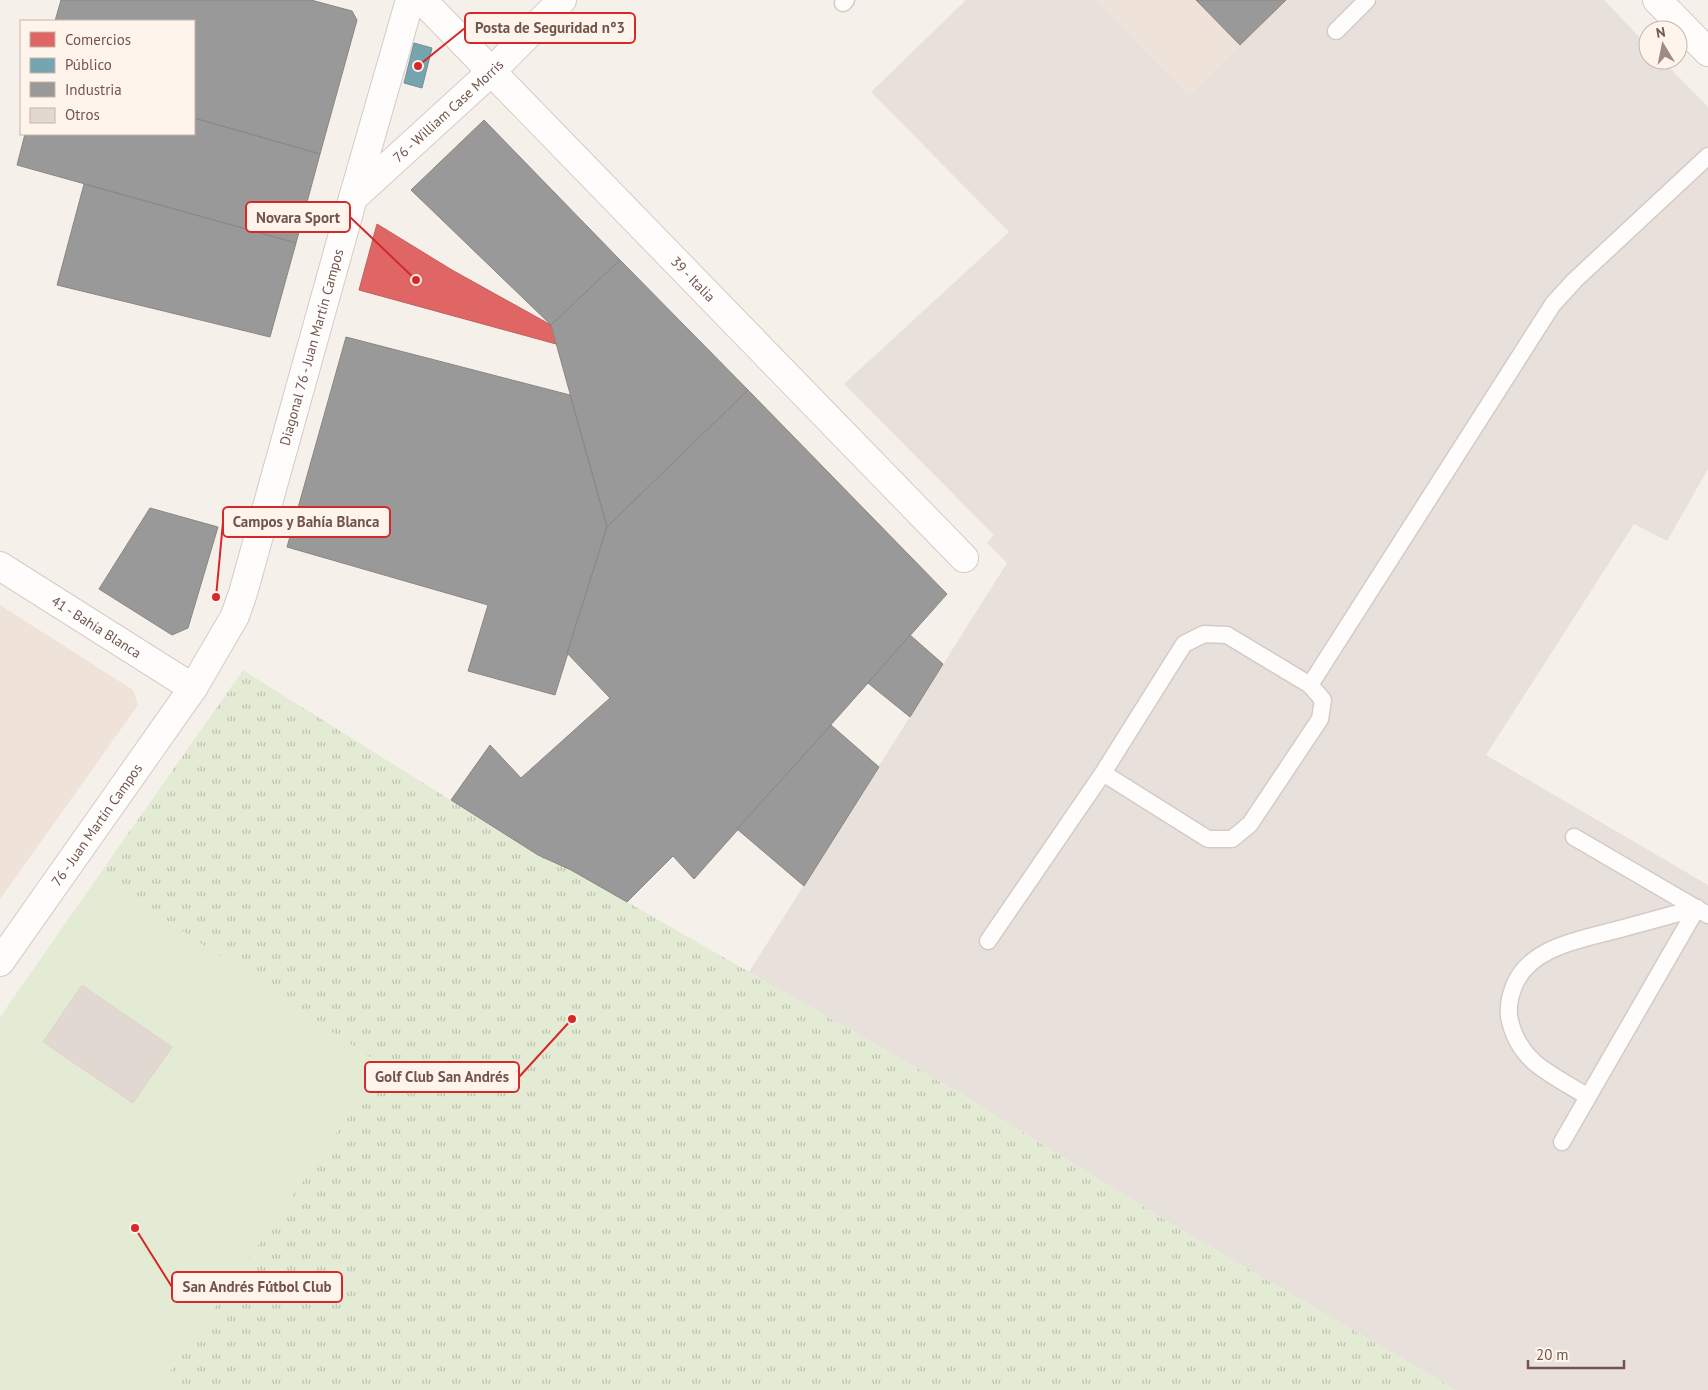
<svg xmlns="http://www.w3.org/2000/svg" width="1708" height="1390" font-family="'PT Sans',sans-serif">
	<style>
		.residential { fill: #efe2d8 }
		.industrial { fill: #e8e0db }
		.grass { fill: url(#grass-tufts) }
		.garden { fill: #e4ebd5 }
		.shops { fill: #e06666; stroke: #bf615e }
		.public { fill: #76a5af; stroke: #748d91 }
		.industry { fill: #999; stroke: #8d8582 }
		.building { fill: #e2d8d2; stroke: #ded3cc }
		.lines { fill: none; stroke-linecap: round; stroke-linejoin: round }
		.lane-casing { stroke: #d4cbc7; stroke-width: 19 }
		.street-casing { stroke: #d4cbc7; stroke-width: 30 }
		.secondary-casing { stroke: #d4cbc6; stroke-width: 30 }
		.lane { stroke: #fefdfc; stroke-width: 16 }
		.street { stroke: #fefdfc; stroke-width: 28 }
		.secondary { stroke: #fefdfc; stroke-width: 28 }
		.labels { text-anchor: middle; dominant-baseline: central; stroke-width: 5; stroke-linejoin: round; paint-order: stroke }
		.street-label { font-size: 14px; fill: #71554c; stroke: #fef4eb }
		.leader { fill: none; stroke: #d62828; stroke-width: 2 }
		.callout-dot { fill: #d62828; stroke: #fef4eb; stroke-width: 2 }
		.callout { fill: #fef4eb; stroke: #d62828; stroke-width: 2 }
		.callout-label { font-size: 15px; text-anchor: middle; font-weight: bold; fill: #71554c }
	</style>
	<defs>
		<pattern id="grass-tufts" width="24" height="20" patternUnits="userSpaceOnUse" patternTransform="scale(1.25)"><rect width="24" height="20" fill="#e4ebd5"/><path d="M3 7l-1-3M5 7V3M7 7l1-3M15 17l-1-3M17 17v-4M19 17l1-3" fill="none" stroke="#bdc1af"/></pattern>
	</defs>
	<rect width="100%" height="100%" fill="#f6f0ea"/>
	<g class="residential">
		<path d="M1096 0H1196L1240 45 1189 95Z"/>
		<path d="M0 605 133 690 138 705 0 899Z"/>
	</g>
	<path class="industrial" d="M966 0H1096L1189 95 1286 0H1604L1648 46V60H1662L1708 107V469L1667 541 1634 524 1486 755 1708 885V1390H1456L1181 1230 946 1085 749 972 1007 563 987 543 994 535 844 384 1009 232 871 92Z"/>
	<path class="grass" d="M243 670 538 855 571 870 627 902 946 1085 1181 1230 1456 1390H157L383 1066 99 875Z"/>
	<path class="garden" d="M99 875 383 1066 157 1390H0V1017Z"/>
	<path class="shops" d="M377 224 452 270 551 325 556 344 359 290Z"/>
	<path class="public" d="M414 43 432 48 422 88 404 83Z"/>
	<g class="industry">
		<path d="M61 0H311L352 11 357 20 320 154 194 118V21H55Z"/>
		<path d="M1196 0H1286L1240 45Z"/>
		<path d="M194 118 320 154 296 243 17 165 25 134H194Z"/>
		<path d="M484 120 620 260 551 325 411 190Z"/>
		<path d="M84 184 296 243 270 337 57 285Z"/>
		<path d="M620 260 748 390 607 527 551 325Z"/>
		<path d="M346 337 570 395 607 527 555 695 468 671 488 605 287 547Z"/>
		<path d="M748 390 947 594 694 879 673 856 627 902 571 870 538 855 451 800 490 745 521 778 610 698 567 653 607 527Z"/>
		<path d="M150 508 218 527 188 628 172 635 99 589Z"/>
		<path d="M910 635 943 664 910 717 868 683Z"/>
		<path d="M831 725 879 767 804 886 737 829Z"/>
	</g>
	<path class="building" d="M82 985 172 1047 133 1103 43 1042Z"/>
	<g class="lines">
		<defs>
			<g id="lane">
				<path d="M843 3 846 0"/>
				<path d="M1336 31 1367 0"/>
				<path d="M1310 685 1553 304 1575 280 1708 156"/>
				<path d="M1574 837 1708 915"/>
				<path d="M988 941 1103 773 1184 644 1204 634 1227 635 1310 685 1323 700 1320 719 1250 824 1232 839H1208L1103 773"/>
				<path d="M1588 1097C1571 1086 1549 1075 1534 1062 1521 1050 1512 1033 1509 1016 1508 1006 1510 996 1514 986 1530 946 1583 939 1620 929 1646 922 1671 915 1697 908"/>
				<path d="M1562 1142 1697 908"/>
			</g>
			<g id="street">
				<path id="s1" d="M422 0 964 558"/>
				<path d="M1657 0 1708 52"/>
				<path id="s2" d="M353 198 491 72 562 0"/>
				<path id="s3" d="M0 566 193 688"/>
			</g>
			<g id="secondary">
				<path id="s4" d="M0 962 193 688 235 616 243 593 353 198 410 0"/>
			</g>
		</defs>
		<use href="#lane" class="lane-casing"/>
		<use href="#street" class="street-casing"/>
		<use href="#secondary" class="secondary-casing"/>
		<use href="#lane" class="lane"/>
		<use href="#street" class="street"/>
		<use href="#secondary" class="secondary"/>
	</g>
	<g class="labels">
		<g class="street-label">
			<text stroke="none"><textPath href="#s2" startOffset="129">76 - William Case Morris</textPath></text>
			<text stroke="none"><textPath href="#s1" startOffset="389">39 - Italia</textPath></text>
			<text stroke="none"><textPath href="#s4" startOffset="698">Diagonal 76 - Juan Martín Campos</textPath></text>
			<text stroke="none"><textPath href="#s3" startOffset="114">41 - Bahía Blanca</textPath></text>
			<text stroke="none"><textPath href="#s4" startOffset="168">76 - Juan Martín Campos</textPath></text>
		</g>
	</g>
	<path class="leader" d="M418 66L465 28M416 280L350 217M216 597L223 522M572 1019L519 1077M135 1228L172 1287"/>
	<g class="callout-dot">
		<circle cx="418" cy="66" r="5"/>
		<circle cx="416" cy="280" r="5"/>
		<circle cx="216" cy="597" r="5"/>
		<circle cx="572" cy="1019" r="5"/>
		<circle cx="135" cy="1228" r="5"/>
	</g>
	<g class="callout">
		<rect x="465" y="13" width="170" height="30" rx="5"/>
		<rect x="246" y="202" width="104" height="30" rx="5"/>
		<rect x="223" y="507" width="167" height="30" rx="5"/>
		<rect x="365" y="1062" width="154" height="30" rx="5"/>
		<rect x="172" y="1272" width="170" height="30" rx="5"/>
	</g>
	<g class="callout-label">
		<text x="550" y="33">Posta de Seguridad n°3</text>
		<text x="298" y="223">Novara Sport</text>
		<text x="306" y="527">Campos y Bahía Blanca</text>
		<text x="442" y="1082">Golf Club San Andrés</text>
		<text x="257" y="1292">San Andrés Fútbol Club</text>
	</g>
	<rect x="20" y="20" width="175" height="115" fill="#fef4eb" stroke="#c6b4ab"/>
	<rect x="30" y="32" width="25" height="15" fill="#e06666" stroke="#c6b4ab"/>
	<text x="65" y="45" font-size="15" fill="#71554c">Comercios</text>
	<rect x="30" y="58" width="25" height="15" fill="#76a5af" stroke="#c6b4ab"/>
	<text x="65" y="70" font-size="15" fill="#71554c">Público</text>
	<rect x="30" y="82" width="25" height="15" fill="#999999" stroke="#c6b4ab"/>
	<text x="65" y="95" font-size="15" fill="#71554c">Industria</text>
	<rect x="30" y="108" width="25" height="15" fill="#e2d8d2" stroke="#c6b4ab"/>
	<text x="65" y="120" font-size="15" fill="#71554c">Otros</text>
	<g transform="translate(1663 45) rotate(350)"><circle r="24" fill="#fef4eb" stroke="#c6b4ab"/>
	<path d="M0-4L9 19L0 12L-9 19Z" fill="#a08b83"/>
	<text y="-8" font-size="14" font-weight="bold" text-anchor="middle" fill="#71554c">N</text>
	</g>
	<path d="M1528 1360v8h96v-8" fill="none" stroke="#71554c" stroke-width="2.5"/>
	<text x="1536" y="1360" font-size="15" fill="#71554c" stroke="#fef4eb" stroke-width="4" paint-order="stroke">20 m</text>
</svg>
